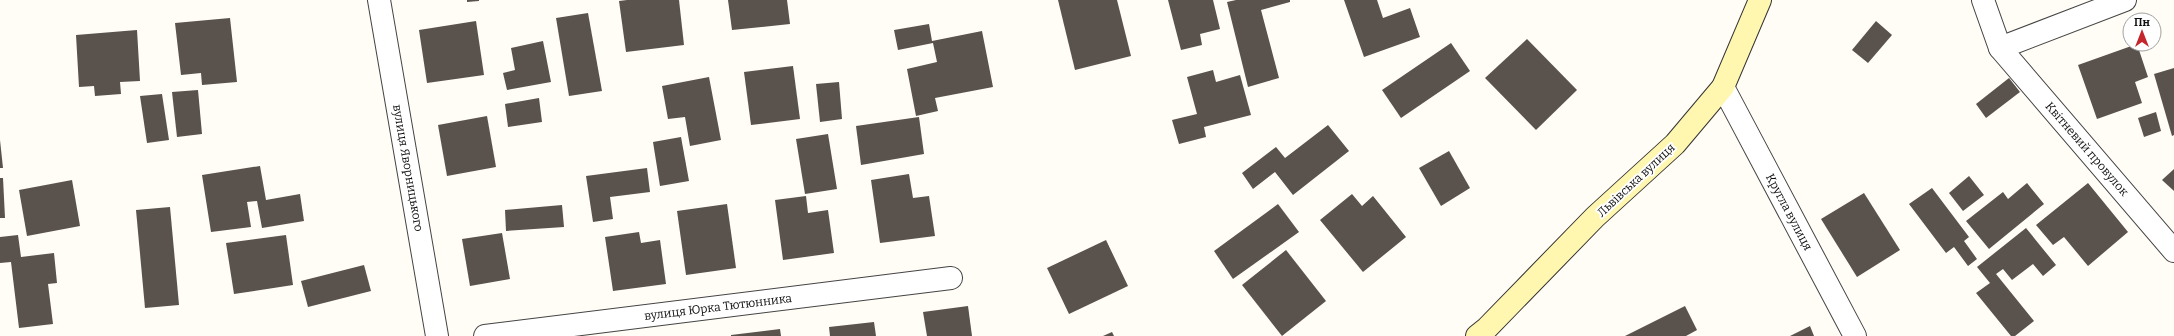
<svg xmlns="http://www.w3.org/2000/svg" width="2174" height="336" font-family="Bitter,serif">
	<style>
		.building { fill: #5a524d }
		.lines { fill: none; stroke-linecap: round; stroke-linejoin: round }
		.minor-casing { stroke: #444; stroke-width: 24 }
		.secondary-casing { stroke: #333; stroke-width: 24 }
		.minor { stroke: #fff; stroke-width: 22 }
		.secondary { stroke: #fff6b0; stroke-width: 22 }
		.labels { text-anchor: middle; dominant-baseline: central; stroke-width: 4; stroke-linejoin: round; paint-order: stroke }
		.street-label { font-size: 12px; fill: #111; stroke: #fff }
	</style>
	<rect width="100%" height="100%" fill="#fffdf5"/>
	<g class="building">
		<path d="M467 0H479V1L467 2Z"/>
		<path d="M627 0H679L684 45 626 52 619 1Z"/>
		<path d="M728 0H787L790 24 732 30Z"/>
		<path d="M1058 0H1117L1131 56 1075 70Z"/>
		<path d="M1168 0H1213L1220 29 1200 34 1202 45 1181 50Z"/>
		<path d="M1236 0H1290V2L1261 10 1279 78 1248 87 1227 2Z"/>
		<path d="M1344 0H1377L1383 18 1410 8 1420 37 1364 57Z"/>
		<path d="M588 13 602 91 569 96 556 18Z"/>
		<path d="M230 18 237 82 202 85 201 73 181 75 175 23Z"/>
		<path d="M476 21 484 75 427 83 419 30Z"/>
		<path d="M1876 21 1892 35 1868 63 1852 50Z"/>
		<path d="M929 24 932 41 982 31 993 87 935 98 938 111 916 116 907 69 937 62 933 43 898 50 894 30Z"/>
		<path d="M137 30 140 81 120 82 121 94 95 96 94 86 79 87 76 35Z"/>
		<path d="M1527 39 1577 90 1536 130 1485 78Z"/>
		<path d="M543 41 551 82 507 90 503 73 515 70 511 48Z"/>
		<path d="M1451 43 1470 71 1401 118 1382 90Z"/>
		<path d="M2137 44 2148 77 2135 82 2142 103 2097 119 2078 65Z"/>
		<path d="M793 66 800 119 751 125 744 72Z"/>
		<path d="M2174 68V135L2172 136 2154 74Z"/>
		<path d="M1213 70 1216 82 1240 75 1251 115 1204 127 1206 137 1179 144 1172 120 1197 114 1187 77Z"/>
		<path d="M709 77 721 140 690 146 685 117 668 119 662 86Z"/>
		<path d="M2009 78 2020 92 1986 118 1976 104Z"/>
		<path d="M839 82 842 119 820 122 816 84Z"/>
		<path d="M198 90 202 134 177 137 172 92Z"/>
		<path d="M162 94 169 140 147 143 140 96Z"/>
		<path d="M539 98 542 122 508 127 505 104Z"/>
		<path d="M2156 112 2161 131 2144 137 2138 118Z"/>
		<path d="M487 116 496 167 447 176 438 125Z"/>
		<path d="M919 117 924 154 861 165 856 126Z"/>
		<path d="M1328 125 1349 151 1293 195 1275 172 1253 189 1242 173 1276 147 1285 158Z"/>
		<path d="M828 134 837 189 805 194 796 139Z"/>
		<path d="M681 137 689 181 660 186 653 142Z"/>
		<path d="M0 140 3 168H0Z"/>
		<path d="M1449 151 1470 188 1441 206 1419 168Z"/>
		<path d="M260 166 266 200 300 194 304 221 262 228 257 201 247 202 251 227 211 232 202 175Z"/>
		<path d="M647 168 650 192 610 197 613 219 593 222 586 176Z"/>
		<path d="M2174 169V191L2162 180Z"/>
		<path d="M909 174 913 198 929 196 935 236 880 243 871 180Z"/>
		<path d="M1969 176 1984 195 1963 211 1949 193Z"/>
		<path d="M0 178H3L5 218H0Z"/>
		<path d="M72 180 80 226 27 236 19 190Z"/>
		<path d="M2027 183 2044 204 1989 249 1966 221 2003 192 2008 199Z"/>
		<path d="M2088 183 2128 232 2088 266 2064 237 2053 245 2036 225Z"/>
		<path d="M1932 188 1969 237 1964 241 1977 259 1968 266 1954 247 1946 253 1909 204Z"/>
		<path d="M1864 193 1900 250 1857 277 1821 219Z"/>
		<path d="M1352 194 1362 206 1373 196 1406 237 1363 272 1320 220Z"/>
		<path d="M806 196 808 213 828 210 834 253 783 260 775 200Z"/>
		<path d="M727 204 736 268 686 275 677 211Z"/>
		<path d="M1278 204 1299 232 1233 279 1214 251Z"/>
		<path d="M562 205 564 227 506 231 505 210Z"/>
		<path d="M170 207 179 305 145 308 136 210Z"/>
		<path d="M2026 228 2056 265 2043 276 2033 264 2012 280 2003 269 1996 274 2034 321 2015 336H2011L1976 293 1990 283 1977 267Z"/>
		<path d="M639 232 641 243 660 240 666 284 613 291 605 237Z"/>
		<path d="M502 233 510 279 470 286 462 239Z"/>
		<path d="M18 235 21 257 54 253 57 283 48 284 53 324 19 328 11 262 0 263V237Z"/>
		<path d="M286 235 293 285 234 294 226 243Z"/>
		<path d="M1106 240 1128 286 1069 314 1047 268Z"/>
		<path d="M1286 250 1326 301 1282 336 1242 285Z"/>
		<path d="M364 265 371 291 308 307 301 281Z"/>
		<path d="M968 306 972 336H927L923 312Z"/>
		<path d="M1685 306 1697 330 1686 336H1625Z"/>
		<path d="M874 322 876 336H830L829 327Z"/>
		<path d="M1810 326 1814 336H1790Z"/>
		<path d="M780 329 781 336H731V335Z"/>
		<path d="M1112 332 1114 336H1103Z"/>
	</g>
	<g class="lines">
		<defs>
			<g id="minor">
				<path d="M379 0 437 336"/>
				<path d="M1983 0 2000 48 2174 251"/>
				<path d="M2000 48 2125 0"/>
				<path d="M1723 87 1855 336"/>
				<path d="M485 336 951 278"/>
			</g>
			<path id="secondary" d="M1477 336 1487 328 1595 217 1675 144 1723 87 1760 0"/>
		</defs>
		<use href="#minor" class="minor-casing"/>
		<use href="#secondary" class="secondary-casing"/>
		<use href="#minor" class="minor"/>
		<use href="#secondary" class="secondary"/>
	</g>
	<g class="labels">
		<g class="street-label">
			<text transform="translate(2087 149) rotate(49)">Квітневий провулок</text>
			<text transform="translate(408 168) rotate(80)">вулиця Яворницького</text>
			<text transform="translate(1636 180) rotate(-43)">Львівська вулиця</text>
			<text transform="translate(1789 212) rotate(62)">Кругла вулиця</text>
			<text transform="translate(718 307) rotate(-7)">вулиця Юрка Тютюнника</text>
		</g>
	</g>
	<g transform="translate(2142 32)"><circle r="19" fill="#ffffff" stroke="#a0a0a0"/>
	<path d="M0-3L7 15L0 10L-7 15Z" fill="#c4262e"/>
	<text y="-6" font-size="11" font-weight="bold" text-anchor="middle" fill="#111111">Пн</text>
	</g>
</svg>
